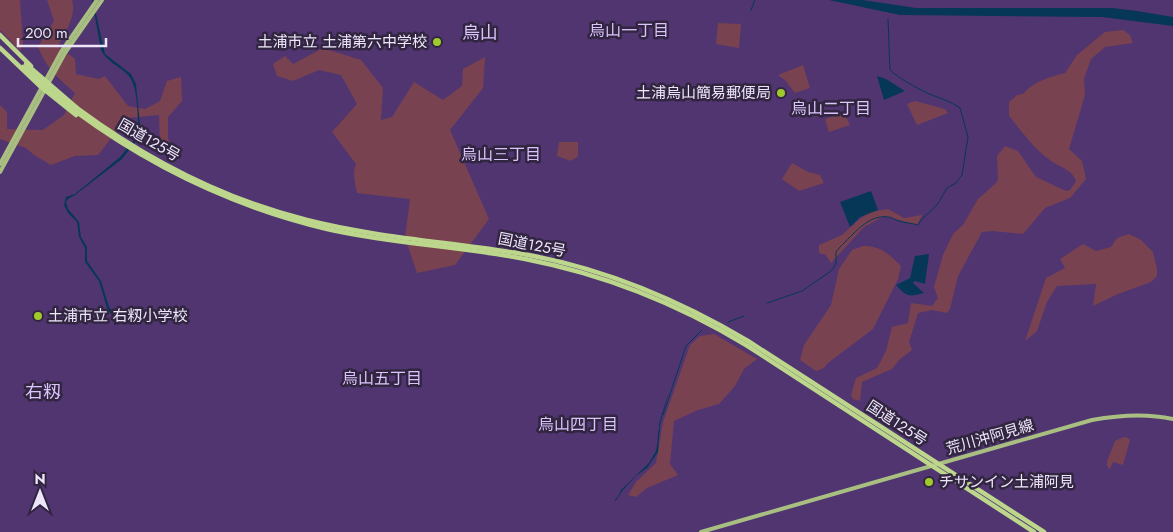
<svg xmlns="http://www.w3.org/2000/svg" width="1173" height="532" font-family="Jost,'Noto Sans JP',sans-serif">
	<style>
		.green { fill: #794250 }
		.water { fill: #063757 }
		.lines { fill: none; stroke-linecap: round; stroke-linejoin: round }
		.stream { stroke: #063757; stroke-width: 1 }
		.major { stroke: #a9bf81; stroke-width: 4 }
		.highway { stroke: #bcd68c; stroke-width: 4.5 }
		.highway-bridge { stroke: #bcd68c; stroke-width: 4.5 }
		.poi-dot { fill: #a0ca2c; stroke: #312540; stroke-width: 2 }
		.labels { text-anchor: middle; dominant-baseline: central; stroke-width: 5; stroke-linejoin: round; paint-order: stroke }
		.poi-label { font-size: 15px; fill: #ede5fa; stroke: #312540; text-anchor: end }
		.street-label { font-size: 15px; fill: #ede5fa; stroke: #312540 }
		.neighbourhood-label { font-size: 16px; fill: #dbc3fc; stroke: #312540 }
		.quarter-label { font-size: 18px; fill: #dbc3fc; stroke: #312540 }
	</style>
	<rect width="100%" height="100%" fill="#513571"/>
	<g class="green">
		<path d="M0 0H20L23 44 20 51 0 30Z"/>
		<path d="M47 0H72C77 16 65 32 58 46L75 59 76 74 99 79 105 76 128 106 145 109 160 101 167 81 181 77 182 101 168 117V138L172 151 160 147 159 115 127 118 98 155 75 156 51 165 34 155 26 148 0 139V105L7 112V129L43 130 64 115 75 93C58 78 47 69 38 47L54 21Z"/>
		<path d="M718 23 741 24 739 48 716 44Z"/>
		<path d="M1123 30 1130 35 1133 43 1105 47 1091 59 1084 79 1085 95 1069 149 1082 161 1086 179 1070 198 1045 208 1023 234 993 231 982 232 958 276 950 309 947 313 932 310 918 313 909 342 912 350 900 359 892 369 862 382 860 401 853 399 851 395 856 378 877 368 886 351 892 327 908 323 911 303 932 306 938 298 934 287 943 255 953 234 963 225 978 199 996 183 998 180 997 156 1005 146 1018 151 1036 177 1066 191 1070 190 1076 181C1072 171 1065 169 1056 164 1037 153 1023 133 1009 116V102L1017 95 1023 94C1034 81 1049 77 1065 73L1077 55 1105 32Z"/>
		<path d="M323 48 361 60 383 88 381 120 392 117 414 82 443 100 462 86 463 69 485 57 483 88 450 130 489 219 455 265 417 273 405 238 410 199 357 193C355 183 352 174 356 164L332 132 357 104 341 75 319 70 293 81 277 76 273 64 285 56 293 64Z"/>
		<path d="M803 65 810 88 795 93 785 80 778 75Z"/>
		<path d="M915 101 945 109 948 113 917 125 907 104Z"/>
		<path d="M844 112 850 125 829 132 825 119Z"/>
		<path d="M559 142H578V156L571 161 557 156Z"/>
		<path d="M792 163 808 172 820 175 824 183 799 191 782 179Z"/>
		<path d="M888 209 904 218 922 215 917 225 884 216 864 227 831 263 826 255 819 253V245L842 235 861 218 871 212Z"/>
		<path d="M1129 234 1141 240 1153 252 1157 269V276L1151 282 1118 294 1093 306 1096 284 1057 286 1047 302 1037 331 1025 341 1046 278 1065 268 1060 259 1083 244 1096 251 1111 247 1117 238Z"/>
		<path d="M863 246C880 245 890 255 901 266L898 279 873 329 828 363 824 368 816 371 800 360 804 345 831 305 839 269 852 250Z"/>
		<path d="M714 334 757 359 744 369 735 386 719 404 698 410 674 421 670 464 678 475 647 488 636 497 628 495 636 482 656 463 663 422 690 345 700 336Z"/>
		<path d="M1124 437 1128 438 1130 440 1123 465 1113 462 1110 469 1107 466V461L1115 441Z"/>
	</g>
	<g class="water">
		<path d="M92 0H93L105 54 131 74 136 84 141 135 122 159 75 195 68 199 66 202 68 209 79 222 81 237 87 247V261L101 281 109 307 116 316V325H114L115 320 107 308 99 281 85 262V248L79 237 77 222 68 213 64 205 66 197 75 194 120 157 139 134C137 118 139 84 127 74 119 66 106 61 101 50Z"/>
		<path d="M829 0H863L916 8H1112L1137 11 1173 17V26L1102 17 900 15Z"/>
		<path d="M877 76 886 79 905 91 884 100Z"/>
		<path d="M871 191 878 210 860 217 850 227 840 202Z"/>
		<path d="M929 254 925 284 915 281 913 283 924 293C908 297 907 297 896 285L910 278 915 256Z"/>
		<path d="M669 391 660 425 658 452 647 468 636 476 621 492 620 491 649 463 656 451 659 433V424Z"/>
	</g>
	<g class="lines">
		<g class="stream">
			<path d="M751 10 755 0"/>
			<path d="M767 303 802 291 831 271 836 264V252L840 247C853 235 868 214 888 217 892 217 895 220 899 221 905 223 912 223 918 225L921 220 937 205 947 188 956 183 962 175 968 137 960 108C950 101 939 98 927 93 915 87 900 79 890 70L888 19"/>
			<path d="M728 322 744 316"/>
			<path d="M663 415 686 346 702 330"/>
			<path d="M658 439 659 430"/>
			<path d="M615 501 622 491"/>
		</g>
		<g class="major">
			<path d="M0 164 61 52 97 0"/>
			<path d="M0 172 65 53 102 0"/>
			<path d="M701 532 1092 420C1119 415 1146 413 1173 419"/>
		</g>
		<g class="highway">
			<path d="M0 35 31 66"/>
			<path d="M0 48 41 87 76 115"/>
			<path d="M77 108C146 159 223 199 307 220 378 238 451 242 523 254 603 268 679 300 748 341L1044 532"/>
			<path d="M75 111C151 167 234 207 327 229 392 244 459 246 525 259 603 274 678 304 746 345L1034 532"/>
		</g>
		<g class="highway-bridge">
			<path d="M26 64 77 108"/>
			<path d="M23 67 75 111"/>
		</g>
	</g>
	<g class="poi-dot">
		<circle cx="437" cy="42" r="5"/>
		<circle cx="781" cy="93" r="5"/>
		<circle cx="38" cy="316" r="5"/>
		<circle cx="929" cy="482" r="5"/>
	</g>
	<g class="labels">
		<g class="poi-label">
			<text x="427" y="42">土浦市立 土浦第六中学校</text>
			<text x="771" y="93">土浦烏山簡易郵便局</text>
			<text x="48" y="316" text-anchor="start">土浦市立 右籾小学校</text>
			<text x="939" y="482" text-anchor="start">チサンイン土浦阿見</text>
		</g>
		<g class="street-label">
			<text transform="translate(149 140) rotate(30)">国道125号</text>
			<text transform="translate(532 245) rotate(11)">国道125号</text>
			<text transform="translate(897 423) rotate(33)">国道125号</text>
			<text transform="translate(990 437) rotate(-16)">荒川沖阿見線</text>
		</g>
		<g class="neighbourhood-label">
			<text x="629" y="30">烏山一丁目</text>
			<text x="831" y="108">烏山二丁目</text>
			<text x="501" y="154">烏山三丁目</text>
			<text x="382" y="378">烏山五丁目</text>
			<text x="578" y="424">烏山四丁目</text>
		</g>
		<g class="quarter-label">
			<text x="480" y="33">烏山</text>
			<text x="43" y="392">右籾</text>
		</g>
	</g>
	<g transform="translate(40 492)" stroke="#312540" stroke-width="4" paint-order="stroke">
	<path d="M0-4L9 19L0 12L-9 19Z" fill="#ede5fa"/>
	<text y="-8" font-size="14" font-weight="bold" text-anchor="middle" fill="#ede5fa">N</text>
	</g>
	<path d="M18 38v8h88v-8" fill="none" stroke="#ede5fa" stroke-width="2.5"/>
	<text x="25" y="38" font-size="15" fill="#ede5fa" stroke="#312540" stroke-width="4" paint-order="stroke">200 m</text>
</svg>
